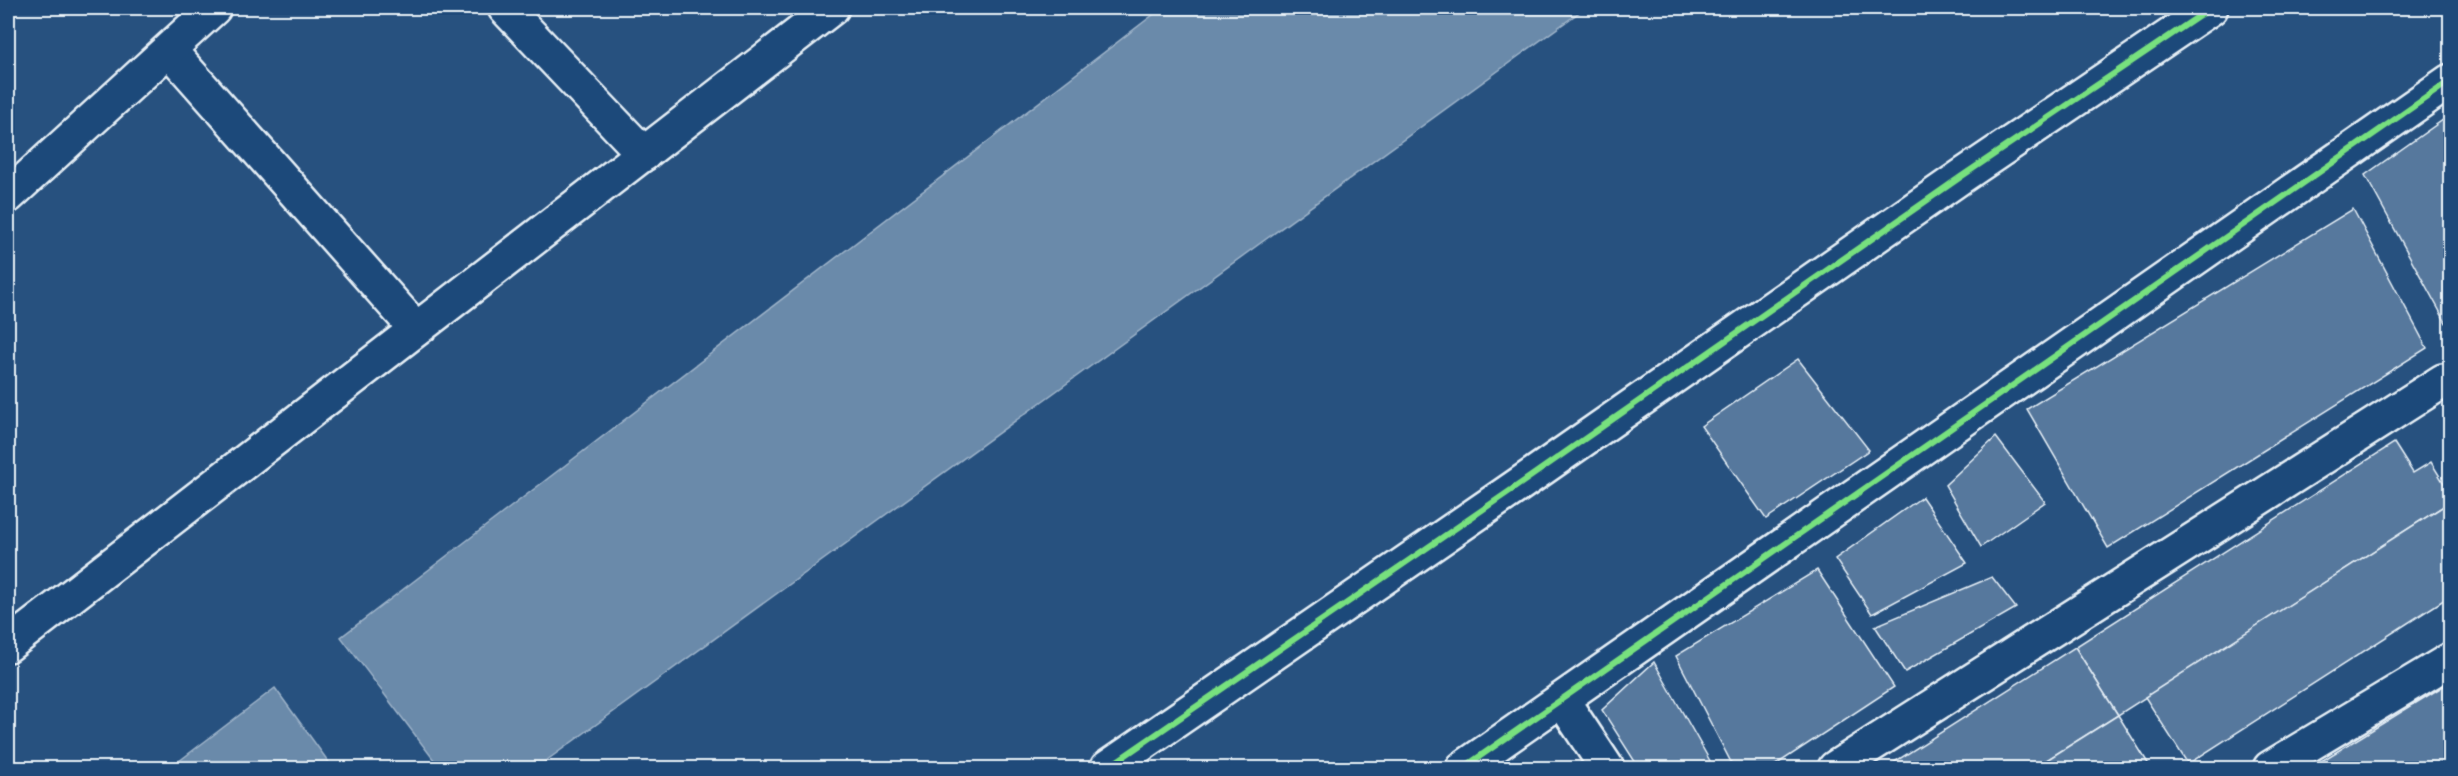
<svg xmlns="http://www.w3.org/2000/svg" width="2458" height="776" font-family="Mynerve,sans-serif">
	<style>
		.water { fill: #6b8aaa; stroke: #9db3c9; stroke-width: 1.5 }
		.building { fill: #57789d; stroke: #e8f1f8; stroke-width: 1.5 }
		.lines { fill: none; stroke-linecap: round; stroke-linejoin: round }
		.minor-casing { stroke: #e8f1f8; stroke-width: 38 }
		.minor { stroke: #1f4a7a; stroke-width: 33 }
		.cycleway-casing { stroke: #1f4a7a; stroke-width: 10 }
		.cycleway { stroke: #77e17e; stroke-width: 6 }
	</style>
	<rect width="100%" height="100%" fill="#27517f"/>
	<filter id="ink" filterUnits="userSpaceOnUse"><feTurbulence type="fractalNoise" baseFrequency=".0167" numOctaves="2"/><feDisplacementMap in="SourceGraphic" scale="12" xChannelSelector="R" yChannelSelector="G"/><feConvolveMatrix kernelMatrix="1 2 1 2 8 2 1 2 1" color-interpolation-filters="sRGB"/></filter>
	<g filter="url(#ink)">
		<g class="water">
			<path d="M1162 8H1585L536 768H440L341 637Z"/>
			<path d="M275 688 333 768H170Z"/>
		</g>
		<g class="building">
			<path d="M2450 115V330L2365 175Z"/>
			<path d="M2353 209 2427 348 2108 548 2027 409Z"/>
			<path d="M1798 359 1869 450 1766 519 1701 426Z"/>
			<path d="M1996 437 2045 502 1981 547 1945 485Z"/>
			<path d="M2394 443 2413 473 2431 462 2450 493V502L2118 715 2075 647Z"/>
			<path d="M1922 497 1967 563 1872 614 1835 559Z"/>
			<path d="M2450 502V596L2188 764 2145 697Z"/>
			<path d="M1817 570 1894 687 1771 768H1734L1676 656Z"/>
			<path d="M1992 577 2016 608 1905 672 1875 626Z"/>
			<path d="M2075 647 2118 715 2034 768H1885Z"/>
			<path d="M1654 662 1714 768H1639L1602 710Z"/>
			<path d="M2450 682V768H2310Z"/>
			<path d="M2118 715 2151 768H2034Z"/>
		</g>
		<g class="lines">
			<defs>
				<g id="minor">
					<path d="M505 8 644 154"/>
					<path d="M169 50 416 329"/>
					<path d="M8 196 214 8"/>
					<path d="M8 645 832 8"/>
					<path d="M1562 700 1607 768"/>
					<path d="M1107 768 1517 486 1962 176 2211 8"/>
					<path d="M1463 768 2450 81"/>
					<path d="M1835 768 2443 381"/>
					<path d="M2270 768 2450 660"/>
				</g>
			</defs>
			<use href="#minor" class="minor-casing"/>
			<use href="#minor" class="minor"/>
			<defs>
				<g id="cycleway">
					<path d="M1107 768 1517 486 1962 176 2211 8"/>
					<path d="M1463 768 2450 81"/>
				</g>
			</defs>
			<use href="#cycleway" class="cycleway-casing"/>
			<use href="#cycleway" class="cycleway"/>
		</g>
	</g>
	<rect width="2458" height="776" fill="none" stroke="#1f4a7a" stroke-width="30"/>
	<rect x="15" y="15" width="2428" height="746" fill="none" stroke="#e8f1f8" stroke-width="2" filter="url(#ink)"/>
</svg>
